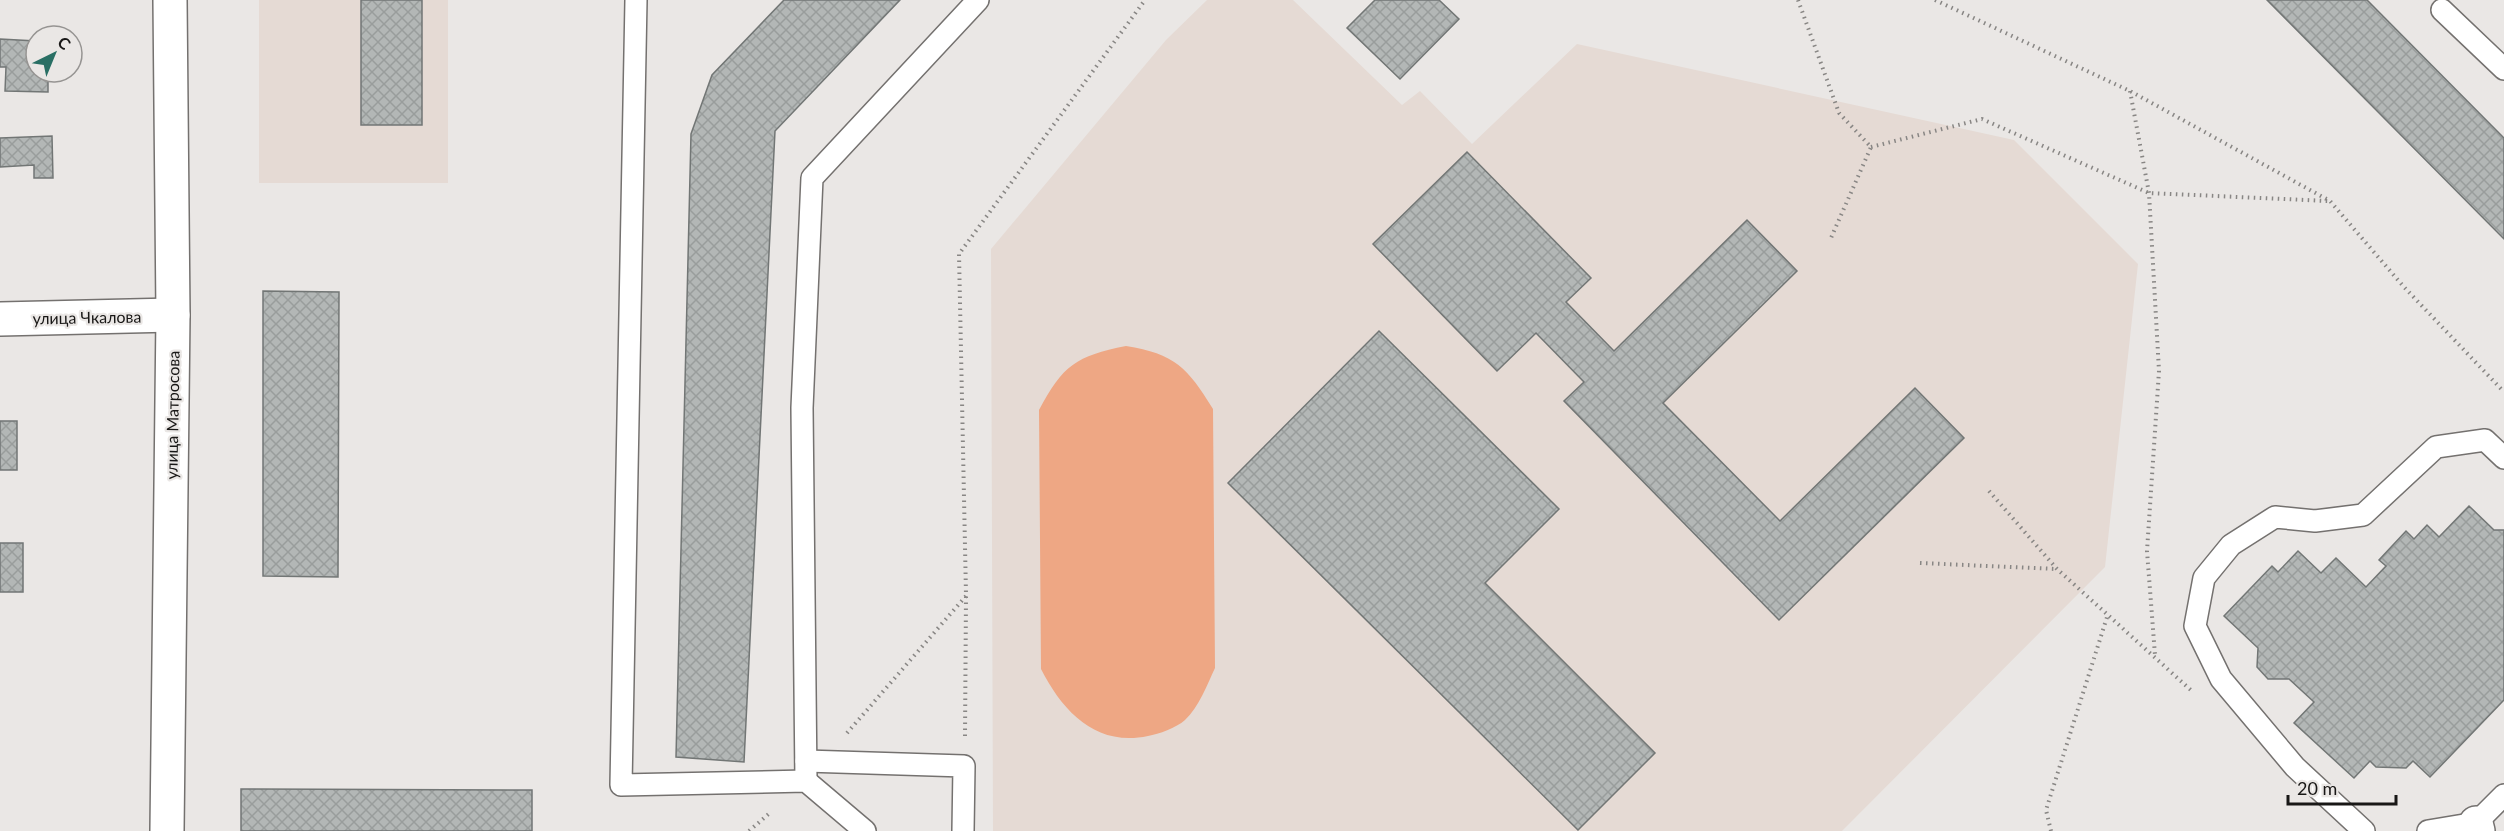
<svg xmlns="http://www.w3.org/2000/svg" width="2504" height="831" font-family="Lato,sans-serif">
	<style>
		.built { fill: #e5dad4 }
		.pitch { fill: #eea784 }
		.building { fill: url(#building-cross-hatch); stroke: #727675; stroke-width: 1.5 }
		.lines { fill: none; stroke-linecap: round; stroke-linejoin: round }
		.service-casing { stroke: #74716f; stroke-width: 24 }
		.minor-casing { stroke: #74716f; stroke-width: 36 }
		.tertiary-casing { stroke: #74716f; stroke-width: 36 }
		.path { stroke: #888684; stroke-width: 4; stroke-dasharray: 1.5 4.5; stroke-linecap: butt }
		.service { stroke: #fff; stroke-width: 21 }
		.minor { stroke: #fff; stroke-width: 33 }
		.tertiary { stroke: #fff; stroke-width: 33 }
		.labels { text-anchor: middle; dominant-baseline: central; stroke-width: 4.5; stroke-linejoin: round; paint-order: stroke }
		.street-label { font-size: 16px; fill: #181716; stroke: #eae7e5 }
	</style>
	<defs>
		<pattern id="building-cross-hatch" width="8" height="8" patternUnits="userSpaceOnUse" patternTransform="scale(1.5)"><rect width="8" height="8" fill="#b3b7b6"/><path d="M0 0l8 8M0 8l8-8" fill="none" stroke="#999d9c"/></pattern>
	</defs>
	<rect width="100%" height="100%" fill="#eae7e5"/>
	<g class="built">
		<rect x="259" y="0" width="189" height="183"/>
		<path d="M1207 0H1293L1402 105 1420 91 1472 144 1577 44 2014 140 2138 264 2105 567 1842 831H993L991 249 1166 40Z"/>
	</g>
	<path class="pitch" d="M1126 346C1175 354 1187 367 1213 409L1215 668C1207 685 1199 707 1185 720 1176 728 1159 734 1148 736 1096 747 1063 712 1041 669L1039 410C1063 365 1076 356 1126 346Z"/>
	<g class="building">
		<rect x="361" y="0" width="61" height="125"/>
		<path d="M784 0H900L775 131 744 762 676 757 691 134 712 75Z"/>
		<path d="M1375 0H1439L1459 19 1400 79 1347 28Z"/>
		<path d="M2267 0H2367L2504 138V239Z"/>
		<path d="M0 39 36 41V72H48V92L5 91 6 67H0Z"/>
		<path d="M52 136 53 178H34V165L0 167V138Z"/>
		<path d="M1467 152 1591 278 1566 302 1614 351 1747 220 1797 271 1663 403 1780 521 1915 388 1964 438 1779 620 1564 401 1584 382 1536 333 1497 371 1373 244Z"/>
		<path d="M263 291 339 292 338 577 263 576Z"/>
		<path d="M1379 331 1559 509 1485 583 1655 753 1578 830 1228 483Z"/>
		<rect x="0" y="421" width="17" height="49"/>
		<path d="M2469 506 2494 530H2504V700L2430 777 2413 761 2406 768 2376 767 2370 761 2354 778 2294 723 2314 702 2289 679H2268L2257 667 2258 648 2224 616 2272 566 2278 572 2298 551 2321 573 2336 558 2366 587 2386 566 2379 560 2406 531 2414 539 2427 525 2439 537Z"/>
		<rect x="0" y="543" width="23" height="49"/>
		<path d="M241 789 532 790V831H241Z"/>
	</g>
	<g class="lines">
		<defs>
			<g id="service">
				<path d="M636 0 621 785 806 781 865 831"/>
				<path d="M2442 10 2504 69"/>
				<path d="M806 761 964 766 963 831"/>
				<path d="M806 781 802 408 812 178 978 0"/>
				<path d="M2364 831 2295 767 2221 679 2195 626 2204 578 2231 545 2275 517 2315 521 2363 515 2436 447 2485 440 2504 458"/>
				<path d="M2428 831 2476 823 2504 795"/>
			</g>
			<g id="minor">
				<path d="M0 319 173 315"/>
				<path d="M2476 823 2478 831"/>
			</g>
			<path id="tertiary" d="M167 831 173 315 170 0"/>
		</defs>
		<use href="#service" class="service-casing"/>
		<use href="#minor" class="minor-casing"/>
		<use href="#tertiary" class="tertiary-casing"/>
		<g class="path">
			<path d="M1798 0 1839 113 1871 147 1831 238"/>
			<path d="M1935 0 2130 91 2330 201 2404 287 2504 392"/>
			<path d="M2130 91 2149 193 2159 371 2147 551 2155 655"/>
			<path d="M1871 147 1982 119 2149 193 2328 201"/>
			<path d="M1989 491 2057 569 2193 692"/>
			<path d="M1920 563 2056 569"/>
			<path d="M847 733 966 596"/>
			<path d="M965 736 966 595 959 254 1145 0"/>
			<path d="M749 831 771 812"/>
			<path d="M2051 831 2046 810 2108 614"/>
		</g>
		<use href="#service" class="service"/>
		<use href="#minor" class="minor"/>
		<use href="#tertiary" class="tertiary"/>
	</g>
	<g class="labels">
		<g class="street-label">
			<text transform="translate(87 317) rotate(-1)">улица Чкалова</text>
			<text transform="translate(172 415) rotate(-89)">улица Матросова</text>
		</g>
	</g>
	<g transform="translate(54 54) rotate(43)"><circle r="28" fill="#eae7e5" stroke="#969492" stroke-width="1.5"/>
	<path d="M0-4.5L10 22L0 15L-10 22Z" fill="#296f64"/>
	<text y="-9" font-size="16" font-weight="bold" text-anchor="middle" fill="#181716">С</text>
	</g>
	<path d="M2288 795v9h108v-9" fill="none" stroke="#181716" stroke-width="3"/>
	<text x="2297" y="795" font-size="18" fill="#181716" stroke="#eae7e5" stroke-width="4.5" paint-order="stroke">20 m</text>
</svg>
